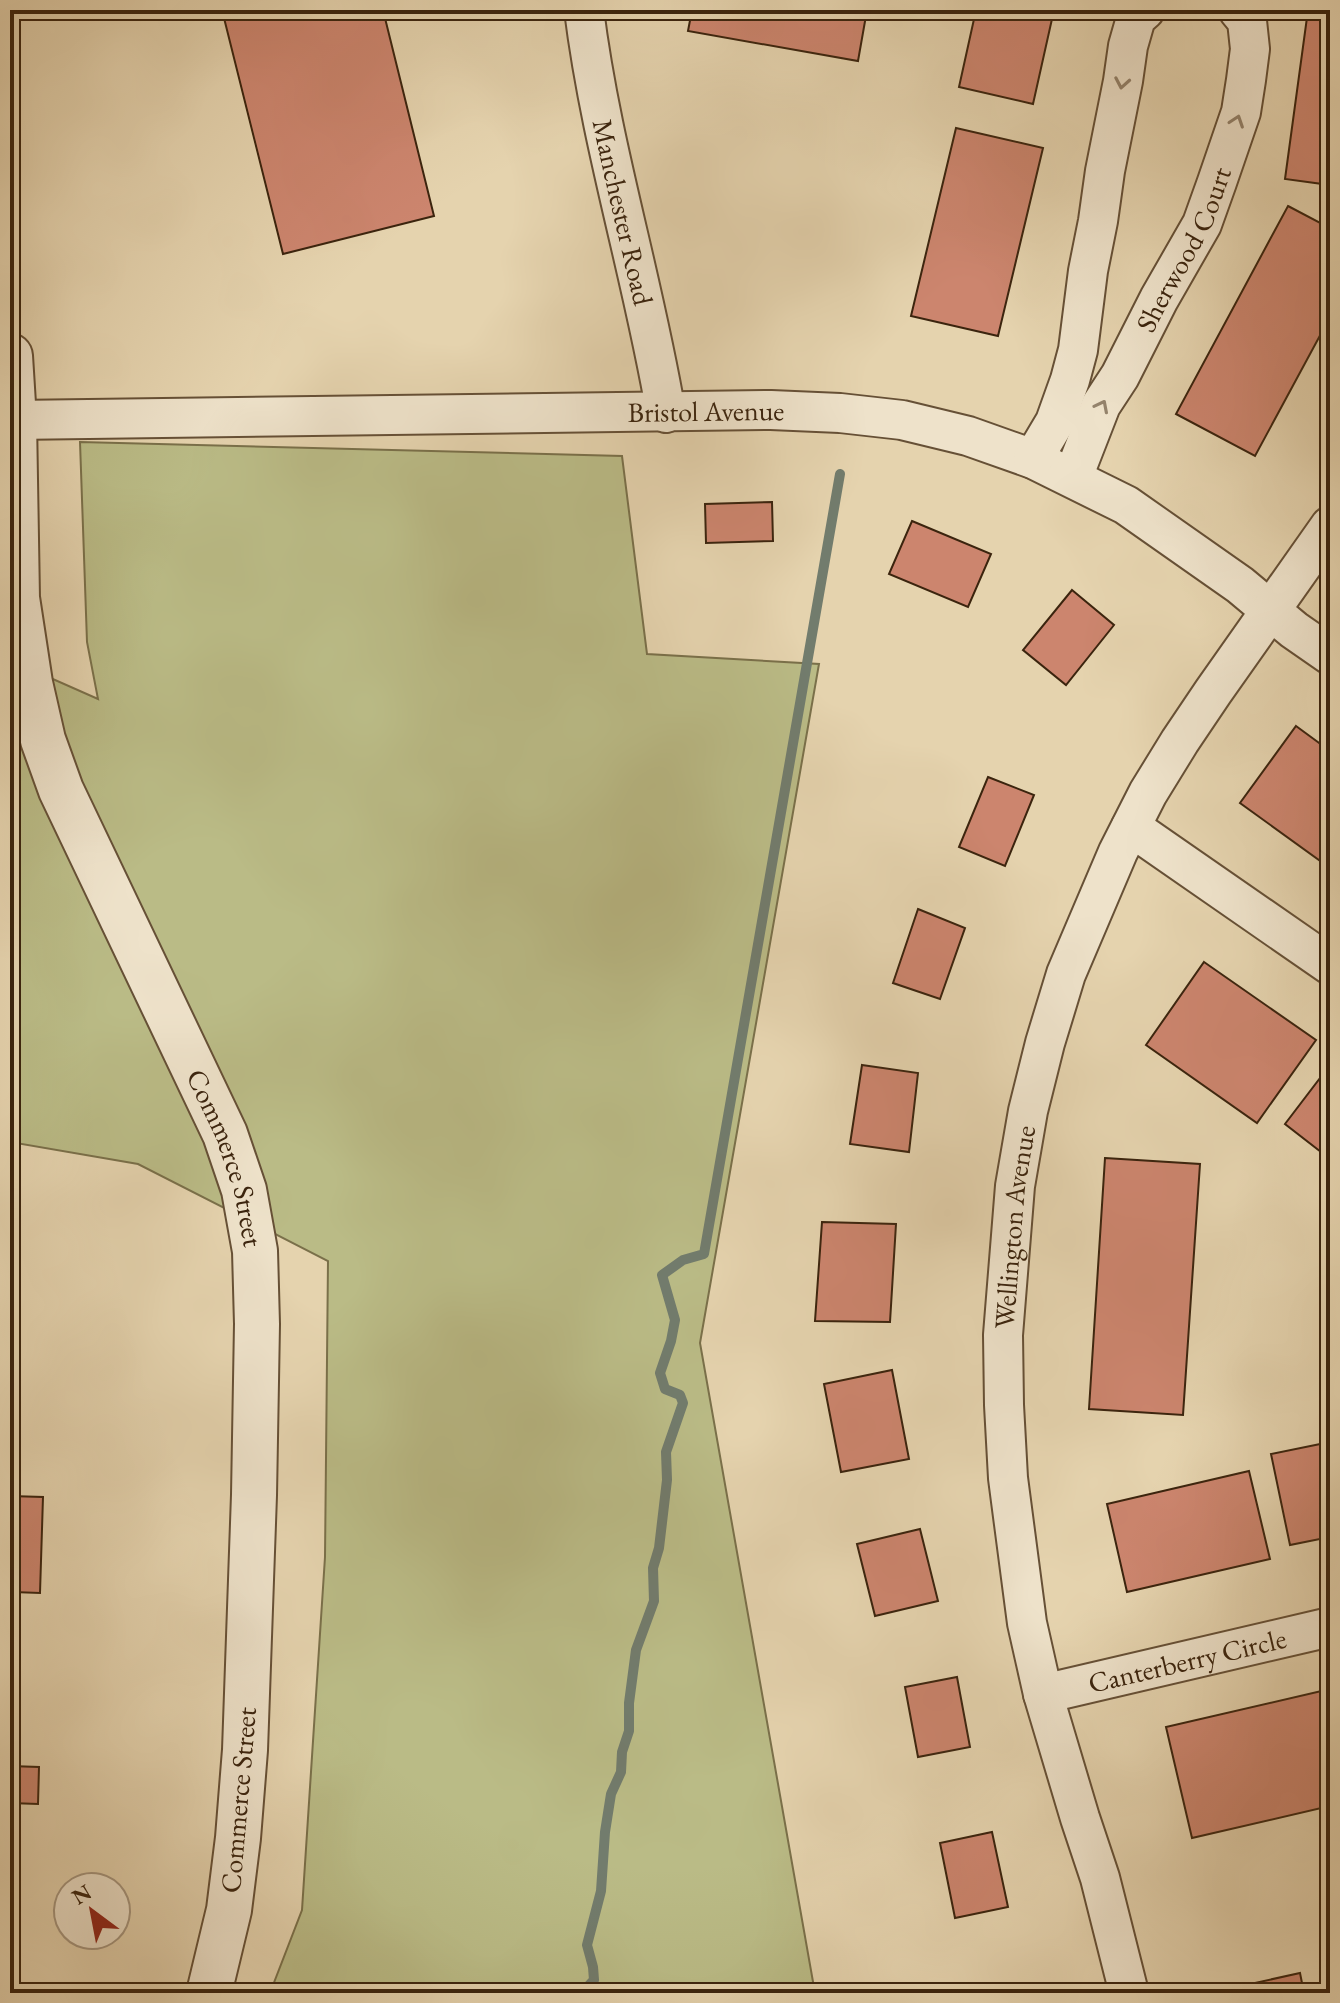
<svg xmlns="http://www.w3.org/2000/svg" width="1340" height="2003" font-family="'EB Garamond',serif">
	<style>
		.green { fill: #babb86; stroke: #7a704a; stroke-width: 2 }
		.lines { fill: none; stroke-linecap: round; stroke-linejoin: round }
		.stream { stroke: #727c6d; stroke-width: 10 }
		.building { fill: #cc856e; stroke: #3b240e; stroke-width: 2 }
		.minor-casing { stroke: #665036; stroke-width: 42 }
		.tertiary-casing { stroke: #665036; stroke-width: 48 }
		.minor { stroke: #eee2ca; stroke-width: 38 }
		.tertiary { stroke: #eee2ca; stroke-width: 44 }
		.oneway { stroke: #94836c }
		.labels { text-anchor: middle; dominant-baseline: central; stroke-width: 6; stroke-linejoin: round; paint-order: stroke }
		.street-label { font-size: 28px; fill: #3b240e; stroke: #eee2ca }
	</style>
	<rect width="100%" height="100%" fill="#e5d3ae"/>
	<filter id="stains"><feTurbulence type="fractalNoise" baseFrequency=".0025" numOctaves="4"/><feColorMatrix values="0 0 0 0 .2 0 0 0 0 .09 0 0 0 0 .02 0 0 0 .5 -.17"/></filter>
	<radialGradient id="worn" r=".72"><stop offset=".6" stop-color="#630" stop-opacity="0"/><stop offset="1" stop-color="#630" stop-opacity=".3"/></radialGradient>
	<path class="green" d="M80 442 622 456 647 654 819 664 700 1343 815 1993H270L302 1910 325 1557 328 1261 138 1164 10 1142V660L98 699 87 642Z"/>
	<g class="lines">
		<path class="stream" d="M582 1993 594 1980 593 1967 587 1945 601 1891 605 1832 611 1794 621 1772 622 1752 629 1731V1703L636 1650 654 1601 653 1568 659 1548 667 1480 666 1452 683 1403 680 1395 665 1389 660 1373 671 1341 675 1320 662 1275 683 1260 704 1254 840 474"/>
	</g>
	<g class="building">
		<path d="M222 10H383L434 216 283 254Z"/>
		<path d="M692 10H867L858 61 688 31Z"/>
		<path d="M976 10H1054L1033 104 959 87Z"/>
		<path d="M1308 10H1330V185L1285 179Z"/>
		<path d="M956 128 1043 148 998 336 911 316Z"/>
		<path d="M1288 206 1330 228V317L1255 456 1176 414Z"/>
		<path d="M772 502 773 541 706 543 705 504Z"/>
		<path d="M912 521 991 554 968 607 889 574Z"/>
		<path d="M1072 590 1114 625 1066 685 1023 650Z"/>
		<path d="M1296 726 1330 751V868L1240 803Z"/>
		<path d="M988 777 1034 795 1005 866 959 847Z"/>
		<path d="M918 909 965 928 940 999 893 983Z"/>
		<path d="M1204 962 1316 1040 1257 1123 1146 1045Z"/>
		<path d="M862 1065 918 1073 909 1152 850 1144Z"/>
		<path d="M1330 1065V1159L1285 1124Z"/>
		<path d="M1105 1158 1200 1164 1183 1415 1089 1409Z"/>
		<path d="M822 1222 896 1224 890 1322 815 1321Z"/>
		<path d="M892 1370 909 1459 841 1472 824 1384Z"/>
		<path d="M1330 1442V1537L1290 1545 1271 1454Z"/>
		<path d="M1249 1471 1270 1559 1127 1592 1107 1504Z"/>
		<path d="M10 1496 43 1497 40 1593 13 1592 10 1678Z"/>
		<path d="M920 1529 938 1601 875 1616 857 1544Z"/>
		<path d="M957 1677 970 1747 918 1757 905 1687Z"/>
		<path d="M1330 1689V1806L1192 1838 1166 1727Z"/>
		<path d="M10 1766 39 1767 38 1804 10 1803Z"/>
		<path d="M992 1832 1008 1907 955 1918 940 1843Z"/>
		<path d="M1300 1973 1304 1993H1224L1223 1990Z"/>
	</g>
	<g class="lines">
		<defs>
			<g id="minor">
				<path id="s1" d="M584 10C601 146 643 277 666 413"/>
				<path id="s2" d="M14 420 771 410 840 413 902 420 968 436 1033 459 1126 505 1240 585 1294 630 1330 655"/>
				<path d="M1033 459 1055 422 1070 380 1078 350 1088 271 1098 221 1105 171 1123 81 1128 46 1136 18 1145 10"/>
				<path id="s3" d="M1073 477 1101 405 1120 376 1159 299 1202 224 1217 182 1241 112 1246 80 1250 49 1247 21 1238 10"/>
				<path d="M1131 827 1330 965"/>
				<path id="s4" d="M1043 1694 1330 1627"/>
				<path id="s5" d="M1129 1993 1100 1878 1080 1818 1043 1694 1027 1623 1008 1478 1004 1405 1003 1335 1015 1186 1028 1111 1045 1043 1066 974 1118 852 1148 793 1180 741 1213 692 1330 526"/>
			</g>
			<g id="tertiary">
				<path id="s6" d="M10 356 14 420 17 598 30 683 43 740 61 790 225 1134 244 1190 255 1251 257 1324 254 1495 245 1750 238 1838 229 1910 209 1993"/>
			</g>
		</defs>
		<use href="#minor" class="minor-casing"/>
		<use href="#tertiary" class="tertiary-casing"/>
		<use href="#minor" class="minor"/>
		<use href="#tertiary" class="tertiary"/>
	</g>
	<defs><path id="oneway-chevron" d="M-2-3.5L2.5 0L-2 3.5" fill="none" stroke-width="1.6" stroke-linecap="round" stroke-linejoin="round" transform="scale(2)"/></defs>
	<g class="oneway">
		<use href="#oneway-chevron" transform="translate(1122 83) rotate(100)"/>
		<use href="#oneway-chevron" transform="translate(1237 121) rotate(-71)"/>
		<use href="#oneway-chevron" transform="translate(1102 406) rotate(-63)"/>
	</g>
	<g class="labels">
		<g class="street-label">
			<text stroke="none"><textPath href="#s1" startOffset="206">Manchester Road</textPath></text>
			<text stroke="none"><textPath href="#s3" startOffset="254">Sherwood Court</textPath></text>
			<text stroke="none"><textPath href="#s2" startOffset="692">Bristol Avenue</textPath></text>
			<text stroke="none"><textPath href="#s6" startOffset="844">Commerce Street</textPath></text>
			<text stroke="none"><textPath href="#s5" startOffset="782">Wellington Avenue</textPath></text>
			<text stroke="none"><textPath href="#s4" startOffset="148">Canterberry Circle</textPath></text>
			<text transform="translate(238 1800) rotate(-85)">Commerce Street</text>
		</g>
	</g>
	<rect width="1340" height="2003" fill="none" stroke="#e5d3ae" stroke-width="40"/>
	<rect x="12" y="12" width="1316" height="1979" fill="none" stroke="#3b240e" stroke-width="4"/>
	<rect x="20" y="20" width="1300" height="1963" fill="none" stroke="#3b240e" stroke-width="2"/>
	<g transform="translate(92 1911) rotate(328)"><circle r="38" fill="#eee2ca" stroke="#a6967f" stroke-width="2"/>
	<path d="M0-6L14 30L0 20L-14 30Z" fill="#8f2418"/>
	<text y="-12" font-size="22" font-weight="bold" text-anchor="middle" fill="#3b240e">N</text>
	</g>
	<rect width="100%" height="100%" filter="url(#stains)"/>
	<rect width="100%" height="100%" fill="url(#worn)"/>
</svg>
